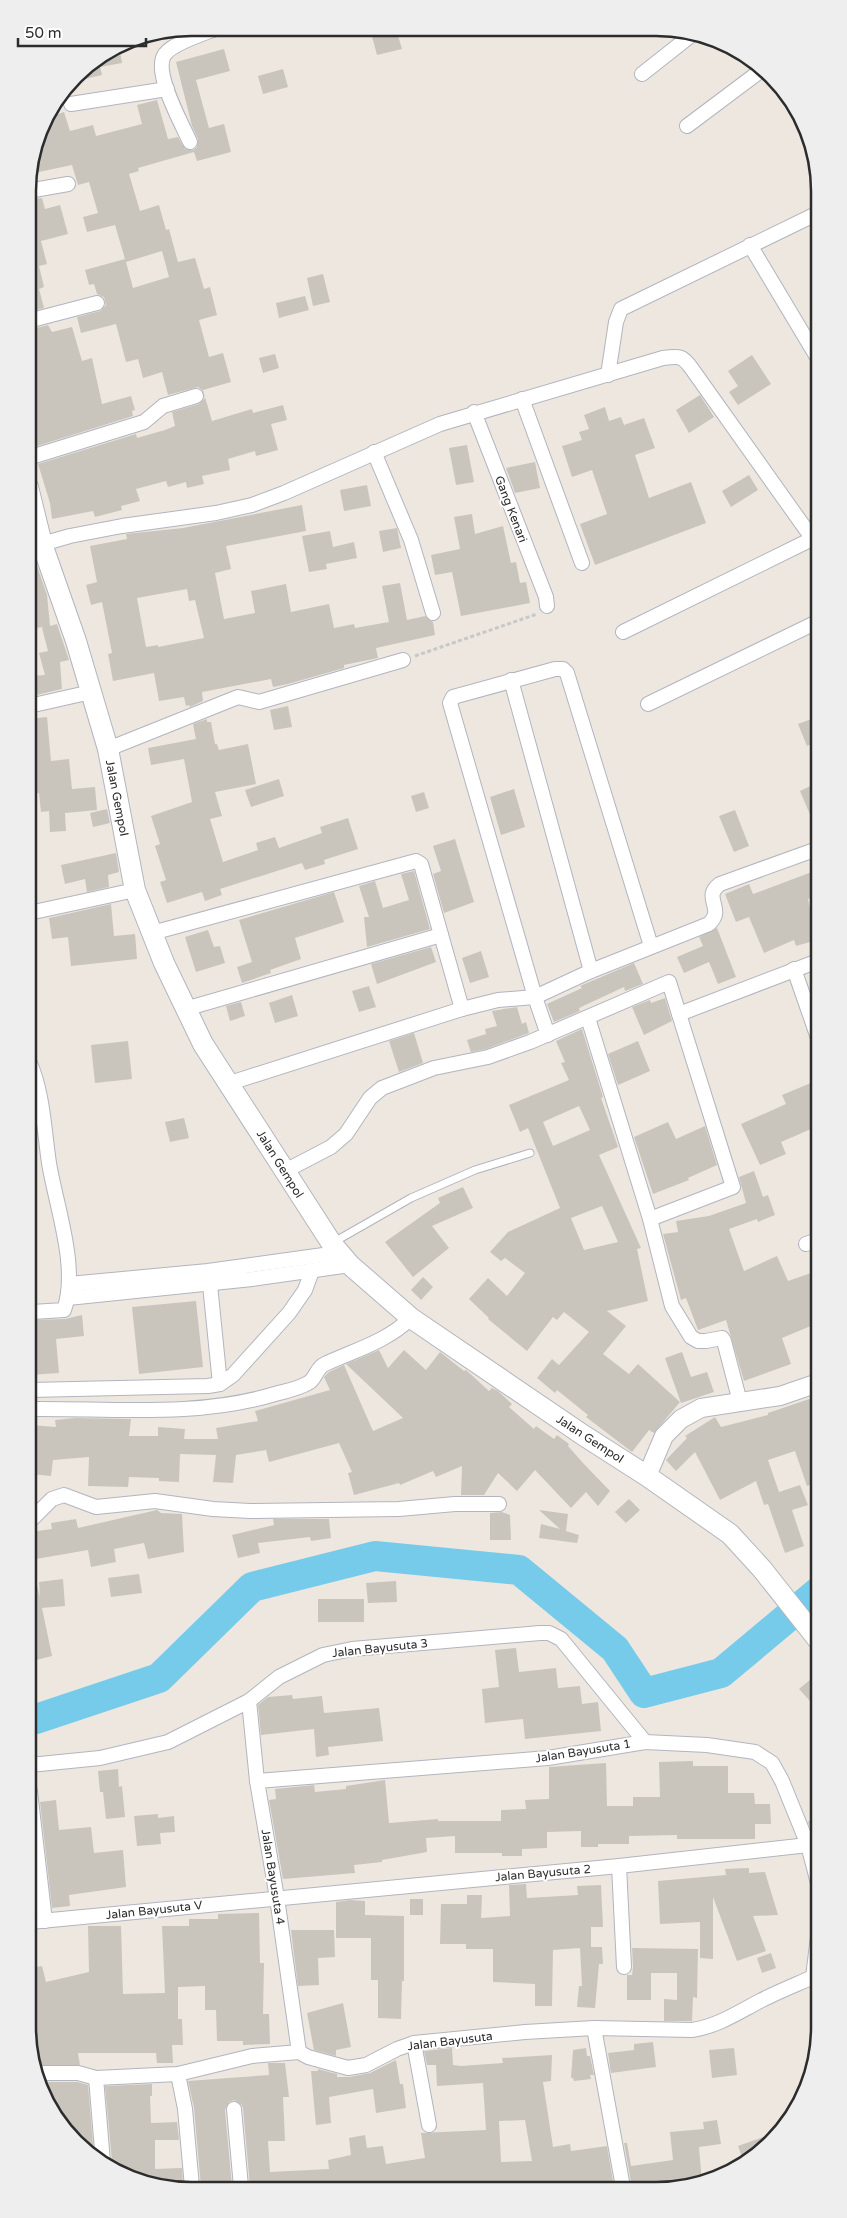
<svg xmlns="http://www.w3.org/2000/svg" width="847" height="2218" font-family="'Varela Round',sans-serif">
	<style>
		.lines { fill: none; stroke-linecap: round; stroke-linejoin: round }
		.river { stroke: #77cbea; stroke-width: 30 }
		.building { fill: #c9c5bd; fill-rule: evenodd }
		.service-casing { stroke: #b2b5bf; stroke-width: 9 }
		.minor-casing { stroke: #b2b5bf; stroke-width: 16 }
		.tertiary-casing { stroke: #b2b5bf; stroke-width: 20 }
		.secondary-casing { stroke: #b2b5bf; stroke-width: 22 }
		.path { stroke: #c8c8c8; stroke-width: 3; stroke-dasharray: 4 2.5; stroke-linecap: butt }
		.service { stroke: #fff; stroke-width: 7 }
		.minor { stroke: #fff; stroke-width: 14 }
		.tertiary { stroke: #fff; stroke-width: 18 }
		.secondary { stroke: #fff; stroke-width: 20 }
		.labels { text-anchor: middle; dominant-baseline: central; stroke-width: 4; stroke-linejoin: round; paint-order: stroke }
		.street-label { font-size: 12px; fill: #2c2c2c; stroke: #fff }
		.rim { fill: none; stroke: #2c2c2c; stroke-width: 2.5 }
	</style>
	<rect width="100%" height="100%" fill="#ede7df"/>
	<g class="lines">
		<path class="river" d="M30 1718 36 1719 159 1678 252 1587 375 1556 519 1570 615 1649 644 1693 721 1673 818 1592"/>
	</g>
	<g class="building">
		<path d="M370 29H396L402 49 377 55Z"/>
		<path d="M119 46 122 63 100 67 102 75 72 82 83 68Z"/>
		<path d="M224 49 230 71 196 80 209 128 224 124 231 152 197 161 194 152 138 168 139 171 129 174 140 211 159 205 166 230 169 229 178 262 195 258 204 289 210 287 217 315 199 320 209 357 223 353 231 382 203 390 212 421 252 409 253 413 283 405 287 420 271 424 278 450 256 456 255 451 228 459 230 470 202 476 204 484 187 488 186 482 168 487 166 481 136 489 140 501 121 506 122 510 95 517 93 511 52 519 50 503 38 464 136 434 137 438 165 430 175 426 172 412 199 404 205 398 202 390 198 387 168 395 162 372 143 378 138 359 126 362 116 324 81 333 77 317 100 311 106 305 104 297 97 294 94 284 89 285 85 270 125 259 115 225 87 232 83 217 98 213 89 182 78 185 72 165 34 173 32 164 44 119 64 112 70 131 93 125 96 136 142 124 137 105 157 100 168 139 178 137 185 149 193 150 197 147 198 139 192 126 176 62ZM162 251 169 277 133 288 126 262Z"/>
		<path d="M283 69 288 87 263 94 258 76Z"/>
		<path d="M42 198 45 209 60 205 68 234 41 241 47 264 39 266 44 287 39 289 44 308 28 312V200Z"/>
		<path d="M323 274 330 302 313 306 307 278Z"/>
		<path d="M305 296 309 310 279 318 276 303Z"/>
		<path d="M48 325 52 332 72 327 82 361 92 358 102 404 131 396 135 410 132 411 133 416 34 447 30 435H28V330Z"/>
		<path d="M275 354 279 368 263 373 259 358Z"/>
		<path d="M752 355 771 384 738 405 729 392 738 386 728 371Z"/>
		<path d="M700 395 714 417 689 433 676 410Z"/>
		<path d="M605 407 609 421 621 417 624 425 644 418 655 448 635 455 649 498 691 482 706 523 595 565 580 524 607 514 592 470 572 477 562 446 582 440 579 432 589 429 584 415Z"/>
		<path d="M467 445 474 482 456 485 449 448Z"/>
		<path d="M535 462 540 488 515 493 506 468Z"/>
		<path d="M749 475 758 490 731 507 722 491Z"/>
		<path d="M367 485 371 506 344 511 340 490Z"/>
		<path d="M302 505 306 531 226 546 231 569 215 573 224 619 255 613 251 591 286 584 291 612 329 604 334 628 354 624 355 628 389 622 382 586 400 583 407 620 425 616 433 622 435 635 376 648 378 658 344 665V668L288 684 273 687 271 679 202 692 203 701 190 707 189 705 186 706 184 697 159 701 154 673 113 681 108 654 112 653 102 602 91 605 86 585 97 582 90 546 127 539 126 534 183 528ZM187 589 189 601 195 600 204 638 158 647V645L146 647 137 598Z"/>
		<path d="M472 514 475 534 503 526 511 563 516 562 520 583 526 582 530 603 461 616 452 572 435 575 431 555 460 549 454 517Z"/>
		<path d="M397 528 401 548 383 552 379 531Z"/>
		<path d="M330 531 333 547 354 542 357 558 326 564 327 569 309 572 302 536Z"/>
		<path d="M36 563 47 595 50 626 57 624 69 660 60 662 62 689 32 696 30 676 45 675 39 653 48 651 42 628 43 627 29 629 28 566Z"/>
		<path d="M288 706 292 727 274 730 270 710Z"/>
		<path d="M47 717 51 761 69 759 72 789 95 787 97 810 65 813 66 831 50 832 49 811 41 812 39 793 29 794V719Z"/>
		<path d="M817 717V741L807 746 798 724Z"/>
		<path d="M207 719V722H211L215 744H217L219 750 248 744 256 784 215 792 222 816 210 819 223 862 258 850 256 843 275 837 279 848 322 833 320 827 348 818 358 849 324 860 325 864 305 870 302 863 220 889 222 895 205 901 202 892 167 903 160 882 166 880 155 846 160 844 151 816 192 802 184 759 151 765 148 748 196 739 193 724Z"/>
		<path d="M279 779 284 796 251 807 245 790Z"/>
		<path d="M817 783V831L800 791Z"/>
		<path d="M514 789 525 827 501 835 490 797Z"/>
		<path d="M424 792 429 808 416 812 411 796Z"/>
		<path d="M107 809 110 823 93 827 90 813Z"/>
		<path d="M735 810 749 846 734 852 719 816Z"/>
		<path d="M455 839 474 902 444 913 433 874 441 871 433 846Z"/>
		<path d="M116 853 119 872 108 875 109 887 87 892 85 879 65 884 61 865Z"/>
		<path d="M817 870V895L808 899 817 940 796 946 794 940 764 953 749 917 736 922 725 894 749 884 753 894Z"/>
		<path d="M414 871 430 929 367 947 364 917H369L359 886 375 881 383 908 409 900 401 874Z"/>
		<path d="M334 892 344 922 295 938 301 959 270 970 271 973 242 983 237 967 252 962 239 920Z"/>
		<path d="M111 904 114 936 135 934 137 959 71 966 68 937 52 939 49 918Z"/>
		<path d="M717 928 736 977 718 984 709 962 684 973 677 957 703 946 699 937Z"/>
		<path d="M208 930 214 947 220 946 225 963 196 972 185 937Z"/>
		<path d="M431 947 436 962 377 984 371 964Z"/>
		<path d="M481 951 489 977 470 983 462 958Z"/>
		<path d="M634 963 643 984 625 991 624 987 579 1008 580 1011 554 1022 547 1004 582 988 580 986Z"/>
		<path d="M369 986 376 1007 359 1012 352 991Z"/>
		<path d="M292 995 298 1016 275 1023 269 1003Z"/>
		<path d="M665 998 672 1021 644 1035 632 1007 650 1000 651 1003Z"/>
		<path d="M241 1002 245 1016 230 1021 226 1006Z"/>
		<path d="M517 1007 522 1024 526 1022 529 1033 486 1049 471 1052 467 1040 486 1034 485 1029 497 1026 492 1011Z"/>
		<path d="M582 1029 603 1097 601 1098 618 1147 599 1155 641 1248 637 1249 648 1301 607 1311 626 1326 603 1354 629 1374 638 1364 680 1402 654 1433 649 1430 632 1452 586 1417 588 1415 557 1390 555 1393 537 1378 552 1359 559 1365 589 1332 564 1312 557 1320 553 1317 527 1351 488 1319 489 1318 469 1299 488 1278 507 1296 525 1273 505 1258 501 1261 490 1252 508 1232 560 1208 528 1128 520 1132 509 1105 569 1080 561 1063 565 1062 556 1041ZM579 1106 590 1130 553 1146 543 1122ZM602 1206 618 1242 584 1250 571 1218Z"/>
		<path d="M414 1033 423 1063 399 1072 389 1041Z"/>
		<path d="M128 1041 132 1079 95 1083 91 1045Z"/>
		<path d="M638 1041 650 1071 618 1085 608 1054Z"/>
		<path d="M818 1080V1126L781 1142 786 1154 760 1165 741 1124 786 1104 782 1095Z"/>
		<path d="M184 1118 189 1138 170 1142 165 1122Z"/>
		<path d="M668 1122 676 1139 705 1126 717 1165 688 1178 689 1180 653 1194 634 1137Z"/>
		<path d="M754 1171 763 1197 768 1195 775 1215 758 1222 757 1219 729 1229 744 1271 777 1256 788 1281 814 1272 818 1282V1323L782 1338 791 1364 744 1381 726 1320 698 1330 686 1298 681 1300 663 1234 678 1232 676 1221 709 1216 746 1203 739 1177Z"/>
		<path d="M463 1187 473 1208 432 1226 449 1248 413 1277 385 1242 440 1203 438 1198Z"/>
		<path d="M423 1277 433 1287 421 1300 411 1290Z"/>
		<path d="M196 1301 203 1367 139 1374 132 1307Z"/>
		<path d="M82 1315 84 1336 56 1339 59 1373 30 1375V1320L65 1319Z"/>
		<path d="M379 1350 388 1368 404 1350 426 1370 440 1352 464 1371 466 1370 489 1391 492 1388 498 1391 512 1404 509 1407 534 1429 536 1426 554 1439 557 1435 569 1444 568 1446 583 1463 610 1491 598 1506 586 1492 571 1508 535 1470 517 1491 498 1473 484 1495H461L462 1466 436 1477 433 1471 400 1485 399 1483 354 1495 348 1473 352 1472 339 1443 269 1462 266 1450 236 1455 233 1483 213 1482 216 1455 180 1454 179 1482 159 1481V1478L129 1477 128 1487 88 1486 89 1457 53 1460 51 1476 30 1474V1425L56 1427 55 1420 75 1418 131 1419 129 1436H158V1427L185 1429 184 1439H218L216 1428 258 1421 255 1411 330 1390 324 1377 329 1372 344 1365 373 1431 403 1418 346 1364Z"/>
		<path d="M682 1352 691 1377 707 1372 714 1392 681 1403 665 1358Z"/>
		<path d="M818 1396V1482L807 1486 795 1451 768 1460 779 1492 800 1485 808 1505 792 1510 804 1546 785 1553 768 1504 764 1505 756 1481 720 1500 695 1452 676 1471 666 1460 687 1438 685 1436 715 1417 721 1427 768 1415V1413Z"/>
		<path d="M629 1499 640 1510 626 1523 615 1512Z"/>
		<path d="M157 1510 161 1513 182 1514 184 1552 148 1559 144 1543 114 1549 116 1562 91 1567 88 1550 30 1560V1532L52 1529 51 1523 76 1519 78 1528Z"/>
		<path d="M539 1510 568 1514 566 1531 579 1535 577 1543 539 1538 541 1524 560 1529Z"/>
		<path d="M502 1512 510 1515 511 1540H490V1513Z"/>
		<path d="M273 1519H329L331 1538 311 1541 310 1537 258 1543 260 1553 238 1558 232 1535 274 1525Z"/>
		<path d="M139 1574 142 1593 111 1597 108 1578Z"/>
		<path d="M63 1579 65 1606 42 1608 52 1656 36 1660V1658H30V1581H36L40 1597 39 1582Z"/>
		<path d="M396 1581 397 1602 368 1603 366 1583Z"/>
		<rect x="318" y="1599" width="46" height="23"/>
		<path d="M516 1648 519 1672 556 1668 558 1688 580 1686 582 1704 598 1702 601 1731 525 1739 523 1719 485 1723 482 1689 499 1687 495 1650Z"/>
		<path d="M811 1679 819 1688V1711L799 1689Z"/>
		<path d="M292 1695 293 1699 322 1696 324 1713 379 1708 383 1741 328 1747 329 1755 316 1757 314 1729 261 1735 258 1705 268 1697Z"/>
		<path d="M693 1761V1766H728V1793H754L755 1804H770L771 1824H755V1839H677V1835L629 1836V1844H598V1847H581V1831L547 1832V1848L522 1849V1856H502V1853H455V1836L426 1838 427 1852 382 1860V1862L354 1865 355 1873 283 1879 269 1800 276 1799 275 1789 314 1785 315 1792 346 1789V1786L385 1780 389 1823 438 1819V1821H501V1810L526 1809 525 1800 549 1799V1767L606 1763 607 1806H633V1797H660L659 1762Z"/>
		<path d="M118 1769 119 1787 122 1786 125 1817 106 1819 103 1792H100L98 1771Z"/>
		<path d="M56 1800 59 1830 91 1827 94 1853 123 1850 126 1887 69 1895 70 1906 52 1908 40 1802Z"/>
		<path d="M819 1813V1846L808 1822Z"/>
		<path d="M158 1814V1818L174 1816 175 1832 160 1833 161 1844 137 1846 134 1816Z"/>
		<path d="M749 1868V1873L765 1872 778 1915 753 1916 766 1951 737 1961 713 1897V1959L700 1958V1922L660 1924 658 1881 726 1875 725 1869Z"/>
		<path d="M526 1884 527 1898 578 1895 577 1886 601 1885 603 1927H591V1947H602L603 1964H599L595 2008 577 2007 579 1986H582L580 1948 553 1950 552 2006H535V1984L493 1982V1949H466V1944H440L441 1904H467V1895H482L481 1918 510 1916 509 1885Z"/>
		<rect x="410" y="1899" width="13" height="16"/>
		<path d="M350 1900 365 1901V1915L404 1916V1981H402L401 2019 378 2018V1980H371V1938H336V1902Z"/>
		<path d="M259 1913 260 1963H264L263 2014H269L270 2044 243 2045V2041H217L216 2010H205V1986L178 1987V2019H182L183 2045H172L173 2063H157L156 2053H78L80 2065H33L31 2059V2016H34L31 2001V1968L42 1966 46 1982 89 1972 88 1926H121L123 1994 165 1993 162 1926H189V1919H218V1914Z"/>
		<path d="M291 1930H334L335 1957 318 1958 319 1985 298 1986Z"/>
		<path d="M632 1948 698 1949 697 1998 693 1997 692 2021H664V1999L677 2000V1973H651V2000H627V1975H632L633 1967Z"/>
		<path d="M771 1953 776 1968 762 1973 757 1958Z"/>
		<path d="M343 2003 351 2047 336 2050V2056L314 2050 307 2013Z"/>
		<path d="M653 2042 656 2067 611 2073 608 2053 634 2050V2044Z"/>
		<path d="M452 2048 453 2065 461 2066 503 2063 502 2058 552 2055 551 2081 543 2082 553 2147 570 2144 571 2151 607 2146 614 2187H250L243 2108 241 2104 234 2100 229 2102 225 2110 232 2187H201L194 2108 188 2081 269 2075 268 2063H285L289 2097H283L285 2141H268L270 2172 329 2169 328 2160 351 2155 349 2138 365 2135 367 2148 383 2146 386 2164 425 2158 421 2133 486 2130 483 2083 437 2086 436 2065H427L424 2051ZM525 2120 532 2161 501 2162 499 2121Z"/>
		<path d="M586 2048 587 2056H590L594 2075H590L591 2079 574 2081 573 2078H571L573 2050Z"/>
		<path d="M734 2048 737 2075 712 2078 709 2050Z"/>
		<path d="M396 2060 400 2084H403L406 2108 376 2113 373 2089 329 2097 331 2123 316 2125 311 2071H318V2069L337 2074V2077H349L370 2073Z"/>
		<path d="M42 2082H77L88 2085 94 2156 75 2142 49 2108Z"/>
		<path d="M152 2084V2096H150L151 2123 177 2122 179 2140H155V2169L182 2168 183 2185H152L119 2173 110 2167 112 2161 105 2086Z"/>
		<path d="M717 2120 721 2144 699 2147 702 2182 688 2187H632L624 2143H627L631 2166 673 2160 670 2132 704 2129 703 2122Z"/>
		<path d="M780 2131 779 2135 744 2163 738 2146Z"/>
	</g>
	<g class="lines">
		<defs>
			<path id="service" d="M334 1242 411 1198 475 1170 530 1153"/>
			<g id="minor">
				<path d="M642 74 694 33"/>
				<path d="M71 104 167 89"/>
				<path d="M687 126 763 69"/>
				<path d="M190 142C182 124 152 71 165 54 173 43 205 33 218 28"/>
				<path d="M28 191 68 184"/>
				<path d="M750 245 817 357"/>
				<path d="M28 321 97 303"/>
				<path d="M608 375 616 322 621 309 816 214"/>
				<path d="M522 399 582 563"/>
				<path d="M474 412 546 597 547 606"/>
				<path d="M374 452 411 540 433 613"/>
				<path d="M28 458 144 422 163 406 196 396"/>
				<path d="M42 544 70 536 122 526 216 513 252 505 284 493 440 424 663 358C679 356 682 355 692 369L817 545"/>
				<path d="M623 632 812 539"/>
				<path d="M511 680 591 971"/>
				<path d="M648 704 817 622"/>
				<path d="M29 706 91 692"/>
				<path d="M108 749 238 697 259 702 403 660"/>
				<path d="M29 913 135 890"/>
				<path d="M152 933 416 861 421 864 462 1009"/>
				<path d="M794 969 818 1038"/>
				<path d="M185 1009 441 935"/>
				<path d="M679 1014 818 961"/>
				<path d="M588 1018 650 1219 672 1306 691 1337 698 1341H706L722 1338 724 1341 740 1402"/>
				<path d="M548 1035 535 997 450 703 453 697 555 669H563L567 673 651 946"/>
				<path d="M29 1061C43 1092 44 1129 49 1163 56 1206 79 1268 64 1310L32 1312 30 1310"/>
				<path d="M230 1083 462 1009 498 1000 535 997 591 971 709 924C726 908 701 898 720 884L817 849"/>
				<path d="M285 1171 331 1147 346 1134 370 1098 382 1088 434 1068 488 1057 530 1042 669 982 733 1187 650 1219"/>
				<path d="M806 1244 818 1240"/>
				<path d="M209 1275 220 1384"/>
				<path d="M69 1284 208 1271 338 1253"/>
				<path d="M68 1298 252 1279 350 1265"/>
				<path d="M30 1390 208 1386 220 1384 233 1375 289 1313 305 1290 312 1271"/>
				<path d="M30 1409C111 1408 196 1418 275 1394 286 1391 298 1389 308 1383 316 1379 316 1368 325 1364 355 1350 386 1342 411 1318"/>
				<path d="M30 1521 52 1499 64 1495 96 1507 155 1501 213 1509 250 1511 399 1509 455 1504H499"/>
				<path d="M249 1701 257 1781 277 1898 299 2052"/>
				<path d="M30 1765 100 1758 168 1742 249 1701 279 1677 323 1655 352 1649 540 1633H549L561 1639 645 1742"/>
				<path d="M257 1781 548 1758 645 1742 707 1745 755 1752 772 1763 782 1781 808 1845 819 1887"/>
				<path d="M30 1791 45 1921"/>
				<path d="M619 1866 624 1967"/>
				<path d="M30 1922 619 1866 808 1845"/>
				<path d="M594 2028 623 2187"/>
				<path d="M414 2043 429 2125"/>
				<path d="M36 2073H78L96 2078 178 2074 252 2056 299 2052 308 2057 348 2068 366 2065 397 2049 414 2043 525 2032 594 2028 692 2030C718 2026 737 2013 760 2001 777 1992 795 1985 813 1977L819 1928"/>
				<path d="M178 2074 185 2109 192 2187"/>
				<path d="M96 2078 103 2162"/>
				<path d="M234 2109 241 2187"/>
			</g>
			<path id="tertiary" d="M647 1476 664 1436 681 1419 701 1408 780 1396 818 1383"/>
			<path id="secondary" d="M28 487 42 544 76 641 108 749 135 890 164 963 203 1044 332 1244 350 1265 411 1318 583 1435 647 1476 730 1534 762 1569 819 1641"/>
		</defs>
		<use href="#service" class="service-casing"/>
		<use href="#minor" class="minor-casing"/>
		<use href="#tertiary" class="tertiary-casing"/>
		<use href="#secondary" class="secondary-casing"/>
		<path class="path" d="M415 656 537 614"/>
		<use href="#service" class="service"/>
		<use href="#minor" class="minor"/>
		<use href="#tertiary" class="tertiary"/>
		<use href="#secondary" class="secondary"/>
	</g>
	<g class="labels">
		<g class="street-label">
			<text transform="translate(511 509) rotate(69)">Gang Kenari</text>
			<text transform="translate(117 798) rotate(79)">Jalan Gempol</text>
			<text transform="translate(280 1164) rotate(58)">Jalan Gempol</text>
			<text transform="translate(590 1439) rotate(33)">Jalan Gempol</text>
			<text transform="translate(380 1648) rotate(-6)">Jalan Bayusuta 3</text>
			<text transform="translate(583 1751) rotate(-9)">Jalan Bayusuta 1</text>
			<text transform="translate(543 1873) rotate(-5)">Jalan Bayusuta 2</text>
			<text transform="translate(273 1877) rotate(81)">Jalan Bayusuta 4</text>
			<text transform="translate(154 1910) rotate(-6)">Jalan Bayusuta V</text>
			<text transform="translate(450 2041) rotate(-7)">Jalan Bayusuta</text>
		</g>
	</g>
	<path d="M0 0H847V2218H0ZM191 36H656A155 155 0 0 1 811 191V2027A155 155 0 0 1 656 2182H191A155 155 0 0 1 36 2027V191A155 155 0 0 1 191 36Z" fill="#eee" fill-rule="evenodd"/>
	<path class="rim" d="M191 36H656A155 155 0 0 1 811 191V2027A155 155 0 0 1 656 2182H191A155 155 0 0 1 36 2027V191A155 155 0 0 1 191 36Z"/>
	<path d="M18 38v8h128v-8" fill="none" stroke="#2c2c2c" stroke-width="2.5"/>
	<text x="25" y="38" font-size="15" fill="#2c2c2c" stroke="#ffffff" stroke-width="4" paint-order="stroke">50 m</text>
</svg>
